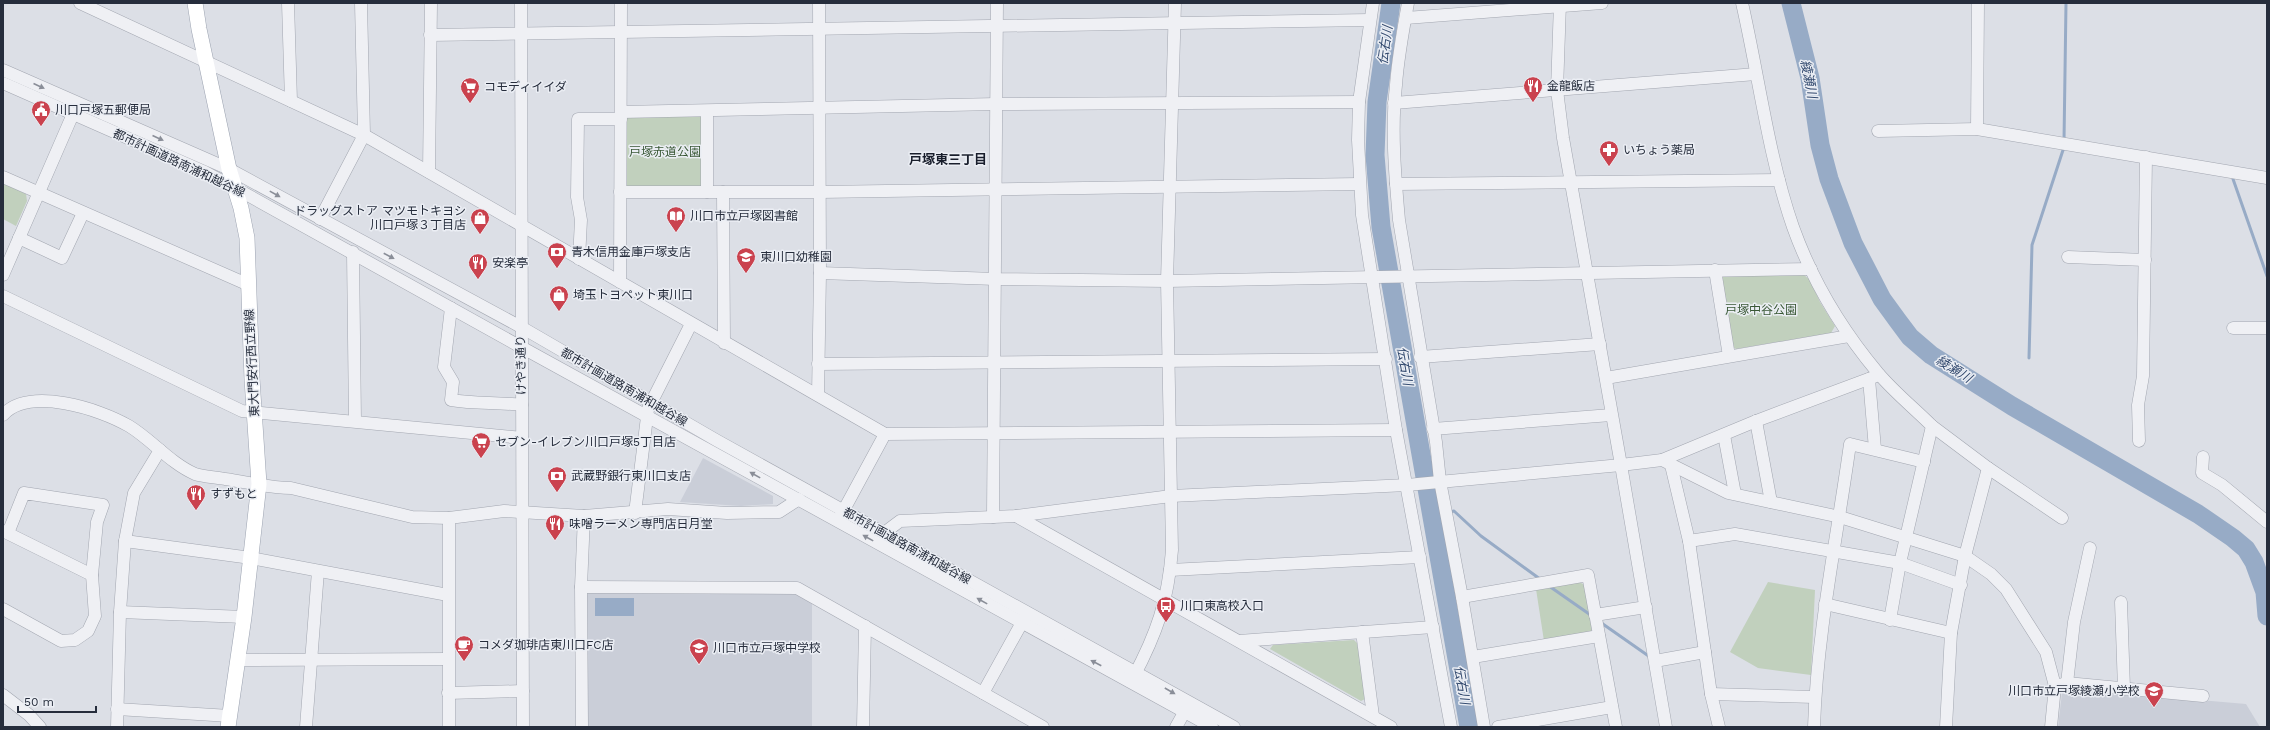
<svg xmlns="http://www.w3.org/2000/svg" width="2270" height="730" font-family="'Work Sans','Noto Sans JP',sans-serif">
	<style>
		.built { fill: #caced8 }
		.green { fill: #c1d0bd }
		.water { fill: #97abc6 }
		.lines { fill: none; stroke-linecap: round; stroke-linejoin: round }
		.stream { stroke: #97abc6; stroke-width: 3 }
		.river { stroke: #97abc6; stroke-width: 19 }
		.minor-casing { stroke: #a2a6b0; stroke-width: 13 }
		.major-casing { stroke: #9ca3b1; stroke-width: 16 }
		.minor { stroke: #eff0f4; stroke-width: 12 }
		.major { stroke: #fff; stroke-width: 15 }
		.oneway { fill: #8a8e98 }
		.labels { text-anchor: middle; dominant-baseline: central; stroke-width: 3; stroke-linejoin: round; paint-order: stroke }
		.poi-label { font-size: 12px; fill: #262d3c; stroke: #ebeef4; text-anchor: start }
		.park-label { font-size: 12px; fill: #385734; stroke: #ebeef4 }
		.street-label { font-size: 12px; fill: #262d3c; stroke: #ebeef4 }
		.water-label { font-size: 13px; font-style: italic; fill: #32496e; stroke: #ebeef4 }
		.neighbourhood-label { font-size: 13px; font-weight: bold; fill: #191e2c; stroke: #ebeef4 }
	</style>
	<rect width="100%" height="100%" fill="#dcdfe6"/>
	<g class="built">
		<path d="M703 458 773 496V504L741 506 680 502Z"/>
		<path d="M590 591 797 593 812 602V727H586V596Z"/>
		<path d="M2072 689 2246 704 2260 727H2058L2062 693Z"/>
	</g>
	<g class="green">
		<path d="M700 115 704 118 703 183 700 189H633L627 186 625 121 628 116Z"/>
		<path d="M3 183 26 194 27 201 16 226 3 219Z"/>
		<path d="M1803 274 1810 280 1820 302 1835 326 1831 333 1736 349 1732 346 1721 275Z"/>
		<path d="M1579 582 1587 586 1593 627 1590 633 1544 641 1536 589Z"/>
		<path d="M1768 582 1815 590 1811 675 1758 668 1730 652Z"/>
		<path d="M1354 640 1357 643 1367 698 1361 701 1270 649 1273 645Z"/>
	</g>
	<rect class="water" x="595" y="598" width="39" height="18"/>
	<g class="lines">
		<g class="stream">
			<path d="M2064 141 2066 3"/>
			<path d="M2233 179 2267 276"/>
			<path d="M2029 358 2032 245 2064 147"/>
			<path d="M1432 512H1444"/>
			<path d="M1449 512 1454 511 1481 536 1540 579"/>
			<path d="M1549 586 1592 616"/>
			<path d="M1600 622 1650 657"/>
		</g>
		<g class="river">
			<path d="M1391 3 1377 102 1375 155 1381 227 1469 727"/>
			<path d="M1791 3 1810 78 1820 145 1829 179 1853 243 1882 299 1898 321 1910 337 1931 355 2012 406 2198 514 2233 538 2246 549 2254 562 2265 592 2267 616"/>
		</g>
		<defs>
			<g id="minor">
				<path d="M80 3 364 135 885 434 1396 430"/>
				<path d="M288 3 291 101"/>
				<path d="M521 3 523 727"/>
				<path d="M1373 3 1359 102 1358 140 1362 215 1396 430 1451 727"/>
				<path d="M1408 3C1403 30 1398 57 1396 85 1391 129 1395 175 1399 220L1436 442 1440 481 1462 597 1484 727"/>
				<path d="M1742 3C1759 77 1768 155 1793 227 1812 280 1842 330 1878 373 1894 392 1915 409 1932 426L1900 563 1890 620"/>
				<path d="M1406 18 1602 3"/>
				<path d="M430 35 1370 20"/>
				<path d="M3 70 229 169 521 327 716 440 1234 727"/>
				<path d="M3 83 205 172 235 188 521 347 1212 727"/>
				<path d="M1394 103 1756 74"/>
				<path d="M621 112 996 104 1359 102"/>
				<path d="M1977 129 1978 3"/>
				<path d="M1878 131 1977 129 2267 178"/>
				<path d="M429 172 431 3"/>
				<path d="M3 177 249 285"/>
				<path d="M1396 184 1779 180"/>
				<path d="M620 192H820L1359 184"/>
				<path d="M707 192V111"/>
				<path d="M723 192 724 343"/>
				<path d="M320 219 364 135 361 3"/>
				<path d="M19 238 62 258 83 213"/>
				<path d="M353 252 355 421"/>
				<path d="M2068 257 2145 260"/>
				<path d="M579 259 581 220 577 197 578 119H621"/>
				<path d="M1715 270 1729 356"/>
				<path d="M820 273 996 279 1167 281 1811 269"/>
				<path d="M3 275 73 114"/>
				<path d="M620 282 621 3"/>
				<path d="M3 296 242 411 522 438"/>
				<path d="M451 308 444 367 453 382 451 400C475 404 497 402 522 405"/>
				<path d="M2233 328H2267"/>
				<path d="M1420 357 1600 344"/>
				<path d="M818 364 1386 359"/>
				<path d="M1606 378 1849 336"/>
				<path d="M1869 379 1875 449"/>
				<path d="M818 395 820 273 819 3"/>
				<path d="M3 415C29 386 100 409 129 426 152 440 170 463 195 474 204 477 216 477 225 479 247 482 269 488 291 488L412 517 449 518 504 511 584 516 668 509 727 513 779 512 799 499"/>
				<path d="M1756 421 1771 502"/>
				<path d="M1932 426 1988 468 2062 518"/>
				<path d="M1433 429 1611 415"/>
				<path d="M1724 435 1735 494"/>
				<path d="M2139 441 2138 405 2143 376 2146 157"/>
				<path d="M2203 457 2202 473 2222 485 2267 522"/>
				<path d="M1662 460 1756 421 1879 375"/>
				<path d="M1671 465 1689 541 1735 534 1900 563 1961 585"/>
				<path d="M635 513 648 409 691 324"/>
				<path d="M1016 516 1391 727"/>
				<path d="M840 517 885 434"/>
				<path d="M993 517 997 3"/>
				<path d="M449 518V727"/>
				<path d="M3 531 92 575"/>
				<path d="M884 533 900 521 1016 516 1171 496 1407 485 1621 465 1563 138 1557 90 1560 3"/>
				<path d="M125 541 251 558 448 595"/>
				<path d="M1689 541 1711 694 1719 727"/>
				<path d="M1170 570 1420 557"/>
				<path d="M581 587 797 588 1043 727"/>
				<path d="M1462 597 1588 575 1616 727"/>
				<path d="M2121 602 2124 689"/>
				<path d="M1825 604 1951 633"/>
				<path d="M3 609 61 641 75 640 88 631 95 616 92 575 97 522 103 505 24 493 8 533"/>
				<path d="M120 612 244 617"/>
				<path d="M1595 615 1646 607"/>
				<path d="M1362 632 1373 716"/>
				<path d="M1239 641 1433 627"/>
				<path d="M1473 657 1599 636"/>
				<path d="M238 660 448 659"/>
				<path d="M1655 661 1705 652"/>
				<path d="M1133 678C1157 633 1168 601 1172 550L1167 281 1175 3"/>
				<path d="M2067 683 2074 622 2090 548"/>
				<path d="M2055 686 2067 683 2203 696"/>
				<path d="M448 693 523 691"/>
				<path d="M983 693 1025 617"/>
				<path d="M1711 694 1815 697"/>
				<path d="M3 695 29 715 40 727"/>
				<path d="M117 709 230 716"/>
				<path d="M117 727 120 612 125 541 134 493 160 450"/>
				<path d="M306 727 318 571"/>
				<path d="M582 727 581 587 584 516"/>
				<path d="M863 727 865 626"/>
				<path d="M1176 727 1185 711"/>
				<path d="M1498 727 1612 707"/>
				<path d="M1666 727 1621 465 1662 460 1728 493 1840 517 1965 556 1991 574 2006 589 2046 652 2055 686 2051 727"/>
				<path d="M1814 727C1817 632 1837 538 1850 444L1924 462"/>
				<path d="M1946 727 1951 633 1965 556 1988 468"/>
			</g>
			<path id="major" d="M195 3 199 29 229 169 241 208 247 238 252 379 259 484 244 617 228 727"/>
		</defs>
		<use href="#minor" class="minor-casing"/>
		<use href="#major" class="major-casing"/>
		<use href="#minor" class="minor"/>
		<use href="#major" class="major"/>
	</g>
	<defs><path id="oneway-solid" d="M-6-.8H1V-3.2L6.5 0L1 3.2V.8H-6Z"/></defs>
	<g class="oneway">
		<use href="#oneway-solid" transform="translate(39 86) rotate(24)"/>
		<use href="#oneway-solid" transform="translate(158 138) rotate(24)"/>
		<use href="#oneway-solid" transform="translate(275 194) rotate(29)"/>
		<use href="#oneway-solid" transform="translate(389 256) rotate(28)"/>
		<use href="#oneway-solid" transform="translate(755 475) rotate(-151)"/>
		<use href="#oneway-solid" transform="translate(868 538) rotate(-151)"/>
		<use href="#oneway-solid" transform="translate(982 601) rotate(-151)"/>
		<use href="#oneway-solid" transform="translate(1096 663) rotate(-152)"/>
		<use href="#oneway-solid" transform="translate(1170 691) rotate(30)"/>
	</g>
	<defs>
		<symbol id="restaurant-pin" viewBox="-11 -11 22 30"><path d="M0 17L-7.5 6A9.5 9.5 0 1 1 7.5 6Z" fill="#ca424e" stroke="#ebeef4"/><path d="M-5-6h1v4h1v-4h1v4h1v-4h1v5L-1.5 .5V6h-2V.5L-5-1ZM5-6V6H3V1.5H1.5Q1.5-4 5-6Z" fill="#fff"/></symbol>
		<symbol id="supermarket-pin" viewBox="-11 -11 22 30"><path d="M0 17L-7.5 6A9.5 9.5 0 1 1 7.5 6Z" fill="#ca424e" stroke="#ebeef4"/><path d="M-6-5.5h2.5l.6 2H6L4.5 2H-2.5L-4.4-4H-6ZM-1.5 3.2a1.3 1.3 0 1 0 .1 0ZM3 3.2a1.3 1.3 0 1 0 .1 0Z" fill="#fff"/></symbol>
		<symbol id="civic-pin" viewBox="-11 -11 22 30"><path d="M0 17L-7.5 6A9.5 9.5 0 1 1 7.5 6Z" fill="#ca424e" stroke="#ebeef4"/><path d="M-.6-6.5H3V-4.5H.6V-3L4-1V1h2V6H-6V1h2V-1L-.6-3ZM-1.2 2.5V6h2.4V2.5Z" fill="#fff"/></symbol>
		<symbol id="pharmacy-pin" viewBox="-11 -11 22 30"><path d="M0 17L-7.5 6A9.5 9.5 0 1 1 7.5 6Z" fill="#ca424e" stroke="#ebeef4"/><path d="M-2-6h4v4h4v4h-4v4h-4v-4h-4v-4h4Z" fill="#fff"/></symbol>
		<symbol id="library-pin" viewBox="-11 -11 22 30"><path d="M0 17L-7.5 6A9.5 9.5 0 1 1 7.5 6Z" fill="#ca424e" stroke="#ebeef4"/><path d="M-6-4Q-3-5.5-.7-3.5V5Q-3 3-6 4ZM6-4Q3-5.5 .7-3.5V5Q3 3 6 4Z" fill="#fff"/></symbol>
		<symbol id="shop-pin" viewBox="-11 -11 22 30"><path d="M0 17L-7.5 6A9.5 9.5 0 1 1 7.5 6Z" fill="#ca424e" stroke="#ebeef4"/><path d="M-5-2.5h2.3a2.7 3.5 0 0 1 5.4 0H5L5.5 6h-11ZM-1.5-2.5h3a1.5 2.3 0 0 0-3 0Z" fill="#fff"/></symbol>
		<symbol id="bank-pin" viewBox="-11 -11 22 30"><path d="M0 17L-7.5 6A9.5 9.5 0 1 1 7.5 6Z" fill="#ca424e" stroke="#ebeef4"/><path d="M-6-4H6V4H-6ZM0-2.3a2.3 2.3 0 1 0 0 4.6a2.3 2.3 0 1 0 0-4.6Z" fill="#fff"/></symbol>
		<symbol id="school-pin" viewBox="-11 -11 22 30"><path d="M0 17L-7.5 6A9.5 9.5 0 1 1 7.5 6Z" fill="#ca424e" stroke="#ebeef4"/><path d="M0-5L7-2L0 1L-7-2ZM-4 1L0 2.5L4 1V4Q0 6-4 4Z" fill="#fff"/></symbol>
		<symbol id="bus-pin" viewBox="-11 -11 22 30"><path d="M0 17L-7.5 6A9.5 9.5 0 1 1 7.5 6Z" fill="#ca424e" stroke="#ebeef4"/><path d="M-5-6H5V4H4V6H2V4H-2V6H-4V4H-5ZM-3.5-4V0h7V-4ZM-3.5 1.2v1.5H-2V1.2ZM2 1.2v1.5H3.5V1.2Z" fill="#fff"/></symbol>
		<symbol id="cafe-pin" viewBox="-11 -11 22 30"><path d="M0 17L-7.5 6A9.5 9.5 0 1 1 7.5 6Z" fill="#ca424e" stroke="#ebeef4"/><path d="M-5.5-4.5H6V0H3Q3 3.5 0 3.5H-2.5Q-5.5 3.5-5.5 0ZM3-3.2v2h1.7v-2ZM-6 4.5H4V6H-6Z" fill="#fff"/></symbol>
	</defs>
	<g fill-rule="evenodd">
		<use href="#restaurant-pin" x="1522" y="75" width="22" height="30"/>
		<use href="#supermarket-pin" x="459" y="76" width="22" height="30"/>
		<use href="#civic-pin" x="30" y="99" width="22" height="30"/>
		<use href="#pharmacy-pin" x="1598" y="139" width="22" height="30"/>
		<use href="#library-pin" x="665" y="205" width="22" height="30"/>
		<use href="#shop-pin" x="469" y="207" width="22" height="30"/>
		<use href="#bank-pin" x="546" y="241" width="22" height="30"/>
		<use href="#school-pin" x="735" y="246" width="22" height="30"/>
		<use href="#restaurant-pin" x="467" y="252" width="22" height="30"/>
		<use href="#shop-pin" x="548" y="284" width="22" height="30"/>
		<use href="#supermarket-pin" x="470" y="431" width="22" height="30"/>
		<use href="#bank-pin" x="546" y="465" width="22" height="30"/>
		<use href="#restaurant-pin" x="185" y="483" width="22" height="30"/>
		<use href="#restaurant-pin" x="544" y="513" width="22" height="30"/>
		<use href="#bus-pin" x="1155" y="595" width="22" height="30"/>
		<use href="#cafe-pin" x="453" y="634" width="22" height="30"/>
		<use href="#school-pin" x="688" y="637" width="22" height="30"/>
		<use href="#school-pin" x="2143" y="680" width="22" height="30"/>
	</g>
	<g class="labels">
		<g class="poi-label">
			<text x="1547" y="86">金龍飯店</text>
			<text x="484" y="87">コモディイイダ</text>
			<text x="55" y="110">川口戸塚五郵便局</text>
			<text x="1623" y="150">いちょう薬局</text>
			<text x="466" y="211" text-anchor="end">ドラッグストア マツモトキヨシ<tspan x="466" dy="14">川口戸塚３丁目店</tspan></text>
			<text x="690" y="216">川口市立戸塚図書館</text>
			<text x="571" y="252">青木信用金庫戸塚支店</text>
			<text x="760" y="257">東川口幼稚園</text>
			<text x="492" y="263">安楽亭</text>
			<text x="573" y="295">埼玉トヨペット東川口</text>
			<text x="495" y="442">セブン-イレブン川口戸塚5丁目店</text>
			<text x="571" y="476">武蔵野銀行東川口支店</text>
			<text x="210" y="494">すずもと</text>
			<text x="569" y="524">味噌ラーメン専門店日月堂</text>
			<text x="1180" y="606">川口東高校入口</text>
			<text x="478" y="645">コメダ珈琲店東川口FC店</text>
			<text x="713" y="648">川口市立戸塚中学校</text>
			<text x="2140" y="691" text-anchor="end">川口市立戸塚綾瀬小学校</text>
		</g>
		<g class="park-label">
			<text x="665" y="152">戸塚赤道公園</text>
			<text x="1761" y="310">戸塚中谷公園</text>
		</g>
		<g class="street-label">
			<text transform="translate(179 163) rotate(25)">都市計画道路南浦和越谷線</text>
			<text transform="translate(252 363) rotate(-93)">東大門安行西立野線</text>
			<text transform="translate(521 365) rotate(-91)">けやき通り</text>
			<text transform="translate(624 387) rotate(30)">都市計画道路南浦和越谷線</text>
			<text transform="translate(907 546) rotate(29)">都市計画道路南浦和越谷線</text>
		</g>
		<g class="water-label">
			<text transform="translate(1385 45) rotate(-82)">伝右川</text>
			<text transform="translate(1809 79) rotate(79)">綾瀬川</text>
			<text transform="translate(1405 366) rotate(80)">伝右川</text>
			<text transform="translate(1954 369) rotate(32)">綾瀬川</text>
			<text transform="translate(1462 685) rotate(80)">伝右川</text>
		</g>
		<g class="neighbourhood-label">
			<text x="948" y="159">戸塚東三丁目</text>
		</g>
	</g>
	<rect width="2270" height="730" fill="none" stroke="#262d3c" stroke-width="8"/>
	<path d="M18 706v6h78v-6" fill="none" stroke="#262d3c" stroke-width="2"/>
	<text x="24" y="706" font-size="12" fill="#262d3c" stroke="#ebeef4" stroke-width="3" paint-order="stroke">50 m</text>
</svg>
